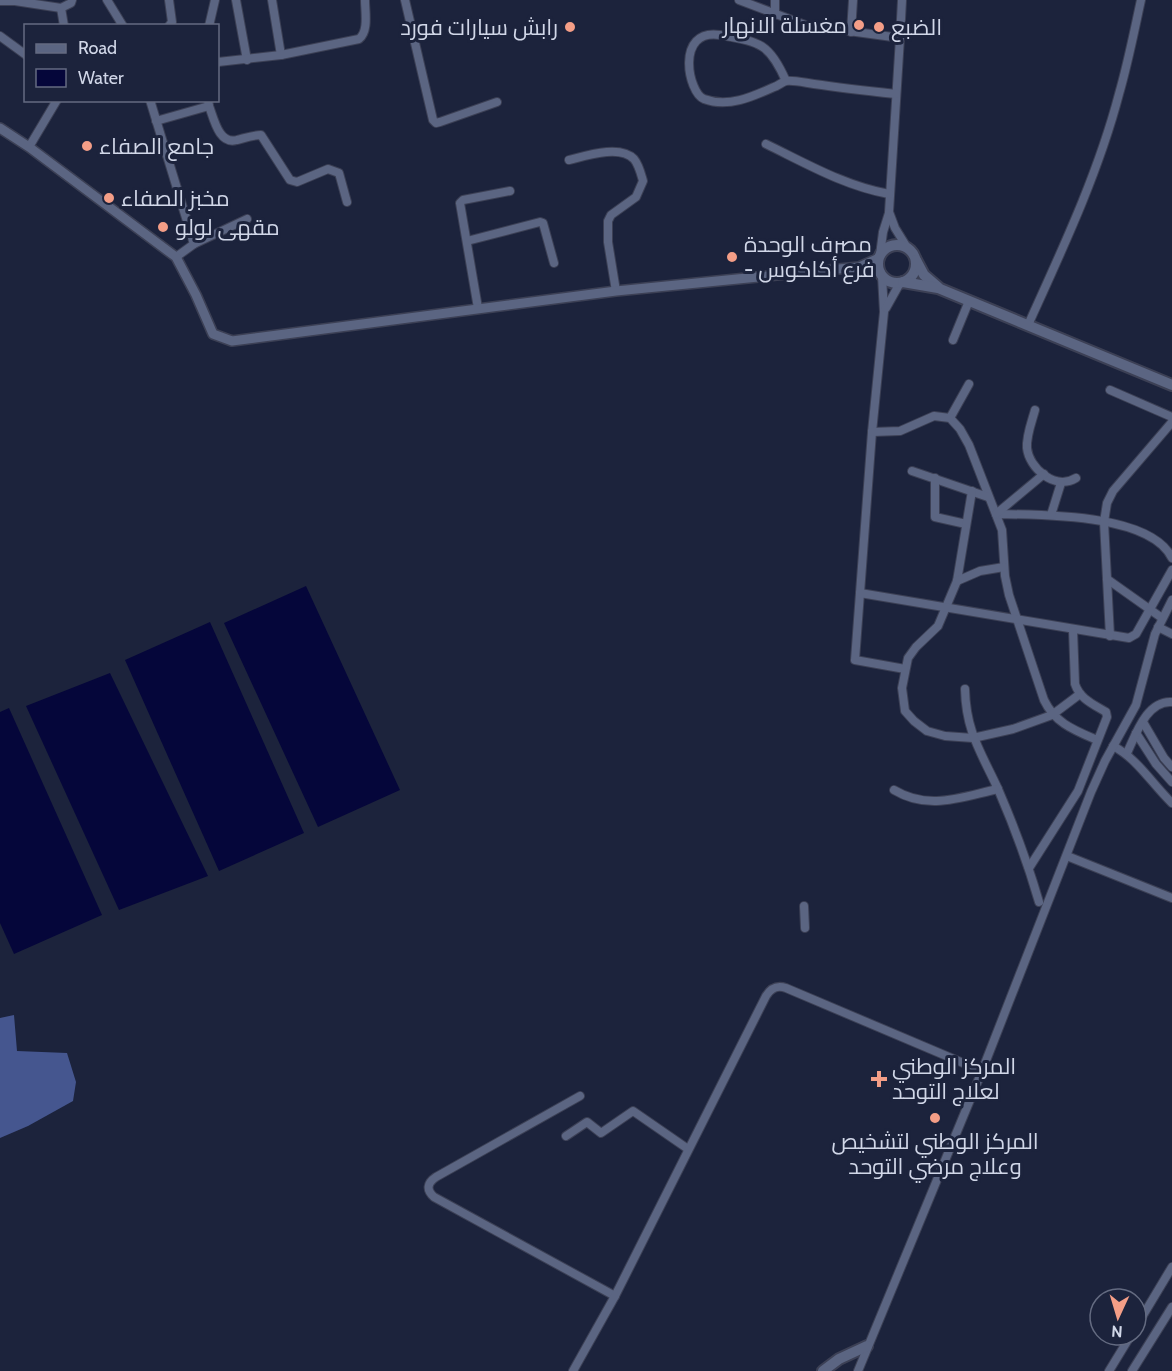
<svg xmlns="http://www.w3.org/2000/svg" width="1172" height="1371" font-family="Cabin,Cairo,sans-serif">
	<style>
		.forest { fill: #45568f }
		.water { fill: #05063a }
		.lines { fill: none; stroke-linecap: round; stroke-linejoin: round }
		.minor-casing { stroke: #3c4055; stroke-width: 10 }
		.tertiary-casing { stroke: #3c4055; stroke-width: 12 }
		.secondary-casing { stroke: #3c4055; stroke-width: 14 }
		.minor { stroke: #5b6582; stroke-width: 8 }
		.tertiary { stroke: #5b6582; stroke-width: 9 }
		.secondary { stroke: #5b6582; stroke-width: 10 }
		.poi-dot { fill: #f49e87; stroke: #1c233c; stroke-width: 2 }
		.labels { text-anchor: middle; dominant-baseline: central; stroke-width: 6; stroke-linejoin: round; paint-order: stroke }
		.poi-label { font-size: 22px; fill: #d1d7e8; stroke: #1c233c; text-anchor: start }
	</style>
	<rect width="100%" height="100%" fill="#1c233c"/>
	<path class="forest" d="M14 1015 17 1051 67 1053 76 1082 73 1101 28 1126 0 1138V1018Z"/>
	<g class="water">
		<path d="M306 586 400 790 318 827 224 623Z"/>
		<path d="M210 622 304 833 219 871 125 660Z"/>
		<path d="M110 673 208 876 119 910 26 706Z"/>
		<path d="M9 708 102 915 14 954 0 923V712Z"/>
	</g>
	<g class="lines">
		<defs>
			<g id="minor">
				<path d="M107 0 123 26"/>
				<path d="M236 0 247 60"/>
				<path d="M272 0 281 55"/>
				<path d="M405 0 433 120 436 123 440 122 497 102"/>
				<path d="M739 0 805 25 900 38 889 212 895 228 908 249"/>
				<path d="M0 1H15L61 8"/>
				<path d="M775 15V0"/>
				<path d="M64 26 61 8 71 3 72 0"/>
				<path d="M169 26 172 22 169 0"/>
				<path d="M209 26 215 0"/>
				<path d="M851 32 853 0"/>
				<path d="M0 36 26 55"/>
				<path d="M900 38 902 0"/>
				<path d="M218 62 281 55 359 39C369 31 365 12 365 0"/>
				<path d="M786 81C769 42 759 42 720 35 675 28 688 93 704 99 728 108 752 97 774 87 778 86 782 82 786 81 794 80 806 83 814 84 841 88 868 91 896 94"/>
				<path d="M150 100 194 244 176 257"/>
				<path d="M209 106C214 119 219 145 237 140 245 138 253 135 261 135L290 180 297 182 328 169 339 173 347 202"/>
				<path d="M156 121 209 106 208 100"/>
				<path d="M766 144C807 164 845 186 889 194"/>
				<path d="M29 147 57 100"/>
				<path d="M569 160C585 156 620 144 634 159 639 165 641 174 643 181L636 197 611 215 608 221V242L616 291"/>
				<path d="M467 241 540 222 543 223 554 263"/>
				<path d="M194 244 247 219"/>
				<path d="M880 255 883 232 889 213"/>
				<path d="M882 276 884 312 872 432 855 660 905 669"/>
				<path d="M478 308 460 203 463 200 510 191"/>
				<path d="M886 308 900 283"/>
				<path d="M1028 325C1062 250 1098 174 1119 94 1128 63 1134 32 1141 0"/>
				<path d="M953 340 969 301"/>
				<path d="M1110 390 1172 417"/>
				<path d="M1035 410C1032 421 1026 436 1027 448 1029 468 1055 491 1076 478"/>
				<path d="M950 418 969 384"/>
				<path d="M872 432 900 431 934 416 950 418 960 429 969 445 1002 530 1005 576 1009 595 1044 700C1055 723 1074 730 1097 740"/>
				<path d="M912 471 988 497"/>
				<path d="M935 478V517L966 524"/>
				<path d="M972 491 957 581 938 626 916 647 908 658 902 688 905 711 914 721 927 731 945 736 973 738 1013 729 1052 715 1080 694"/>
				<path d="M996 514C1040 515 1150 513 1172 558"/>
				<path d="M996 514 1044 474"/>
				<path d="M1051 515 1061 483"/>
				<path d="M1107 579 1162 618"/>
				<path d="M957 581 980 571 1004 567"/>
				<path d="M860 593 1129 638 1136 634 1172 570"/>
				<path d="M1158 627 1172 634"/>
				<path d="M1110 636 1104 522 1107 503 1113 491 1172 422"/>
				<path d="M965 689C966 732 981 752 998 789 1014 826 1028 864 1039 902"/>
				<path d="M1143 722 1164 758 1172 767"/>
				<path d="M1136 733 1156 764 1172 782"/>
				<path d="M1113 746C1138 759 1152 784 1172 803"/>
				<path d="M1127 753C1136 734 1147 700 1172 702"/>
				<path d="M894 790C929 811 961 797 998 789"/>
				<path d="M1067 856 1172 898"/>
				<path d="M1029 868 1078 791 1107 717 1106 712C1093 704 1080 699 1075 684L1073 630"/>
				<path d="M804 906 805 928"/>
				<path d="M580 1096 436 1177C427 1183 426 1190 434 1197L615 1296"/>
				<path d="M566 1136 587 1122 601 1133 633 1111 688 1149"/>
				<path d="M1136 1327 1172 1267"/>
				<path d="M573 1371 615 1296 766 996C771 988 777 985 786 988L982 1071"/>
				<path d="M858 1371 982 1071 1091 792 1105 761 1136 705 1155 634 1172 600"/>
				<path d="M1109 1371 1131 1335"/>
				<path d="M1132 1371 1172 1307"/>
			</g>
			<g id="tertiary">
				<path d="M0 128 29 147 176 257 196 295 213 334 232 341 616 291 859 267 879 258"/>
				<path d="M861 267 880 272"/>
			</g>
			<g id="secondary">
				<circle cx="897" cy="264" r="19"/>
				<path d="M916 260 924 275 938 287"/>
				<path d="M903 282 938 288 1172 385"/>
				<path d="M823 1371 839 1359 867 1346"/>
			</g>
		</defs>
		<use href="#minor" class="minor-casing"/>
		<use href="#tertiary" class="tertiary-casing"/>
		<use href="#secondary" class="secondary-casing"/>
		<use href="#minor" class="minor"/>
		<use href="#tertiary" class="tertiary"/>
		<use href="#secondary" class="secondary"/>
	</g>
	<g class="poi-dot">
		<circle cx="859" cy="25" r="6"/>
		<circle cx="570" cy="27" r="6"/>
		<circle cx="879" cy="27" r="6"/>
		<circle cx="87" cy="146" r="6"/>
		<circle cx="109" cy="198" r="6"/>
		<circle cx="163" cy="227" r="6"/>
		<circle cx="732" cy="257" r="6"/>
		<path d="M876 1070h6v6h6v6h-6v6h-6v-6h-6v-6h6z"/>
		<circle cx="935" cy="1118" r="6"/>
	</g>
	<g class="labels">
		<g class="poi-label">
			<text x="847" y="25" text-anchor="end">مغسلة الانهار</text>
			<text x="558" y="27" text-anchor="end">رابش سيارات فورد</text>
			<text x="891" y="27">الضبع</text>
			<text x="99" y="146">جامع الصفاء</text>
			<text x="121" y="198">مخبز الصفاء</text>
			<text x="175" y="227">مقهى لولو</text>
			<text x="744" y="244">مصرف الوحدة<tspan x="744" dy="25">- فرع أكاكوس</tspan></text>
			<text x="892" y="1066">المركز الوطني<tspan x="892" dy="25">لعلاج التوحد</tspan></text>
			<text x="935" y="1141" text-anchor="middle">المركز الوطني لتشخيص<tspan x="935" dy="25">وعلاج مرضي التوحد</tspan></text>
		</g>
	</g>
	<rect x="24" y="24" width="195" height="78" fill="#1c233c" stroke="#646b81" stroke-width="1.5"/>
	<rect x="36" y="44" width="30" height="9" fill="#5b6582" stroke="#646b81" stroke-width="1.5"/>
	<text x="78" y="54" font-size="18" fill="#d1d7e8">Road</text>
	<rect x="36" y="69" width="30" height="18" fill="#05063a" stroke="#646b81" stroke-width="1.5"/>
	<text x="78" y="84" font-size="18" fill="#d1d7e8">Water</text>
	<g transform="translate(1118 1317) rotate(184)"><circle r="28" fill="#1c233c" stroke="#646b81" stroke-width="1.5"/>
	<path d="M0-4.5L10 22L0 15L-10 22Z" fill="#f49e87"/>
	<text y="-9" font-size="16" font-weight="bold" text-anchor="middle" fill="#d1d7e8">N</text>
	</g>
</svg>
